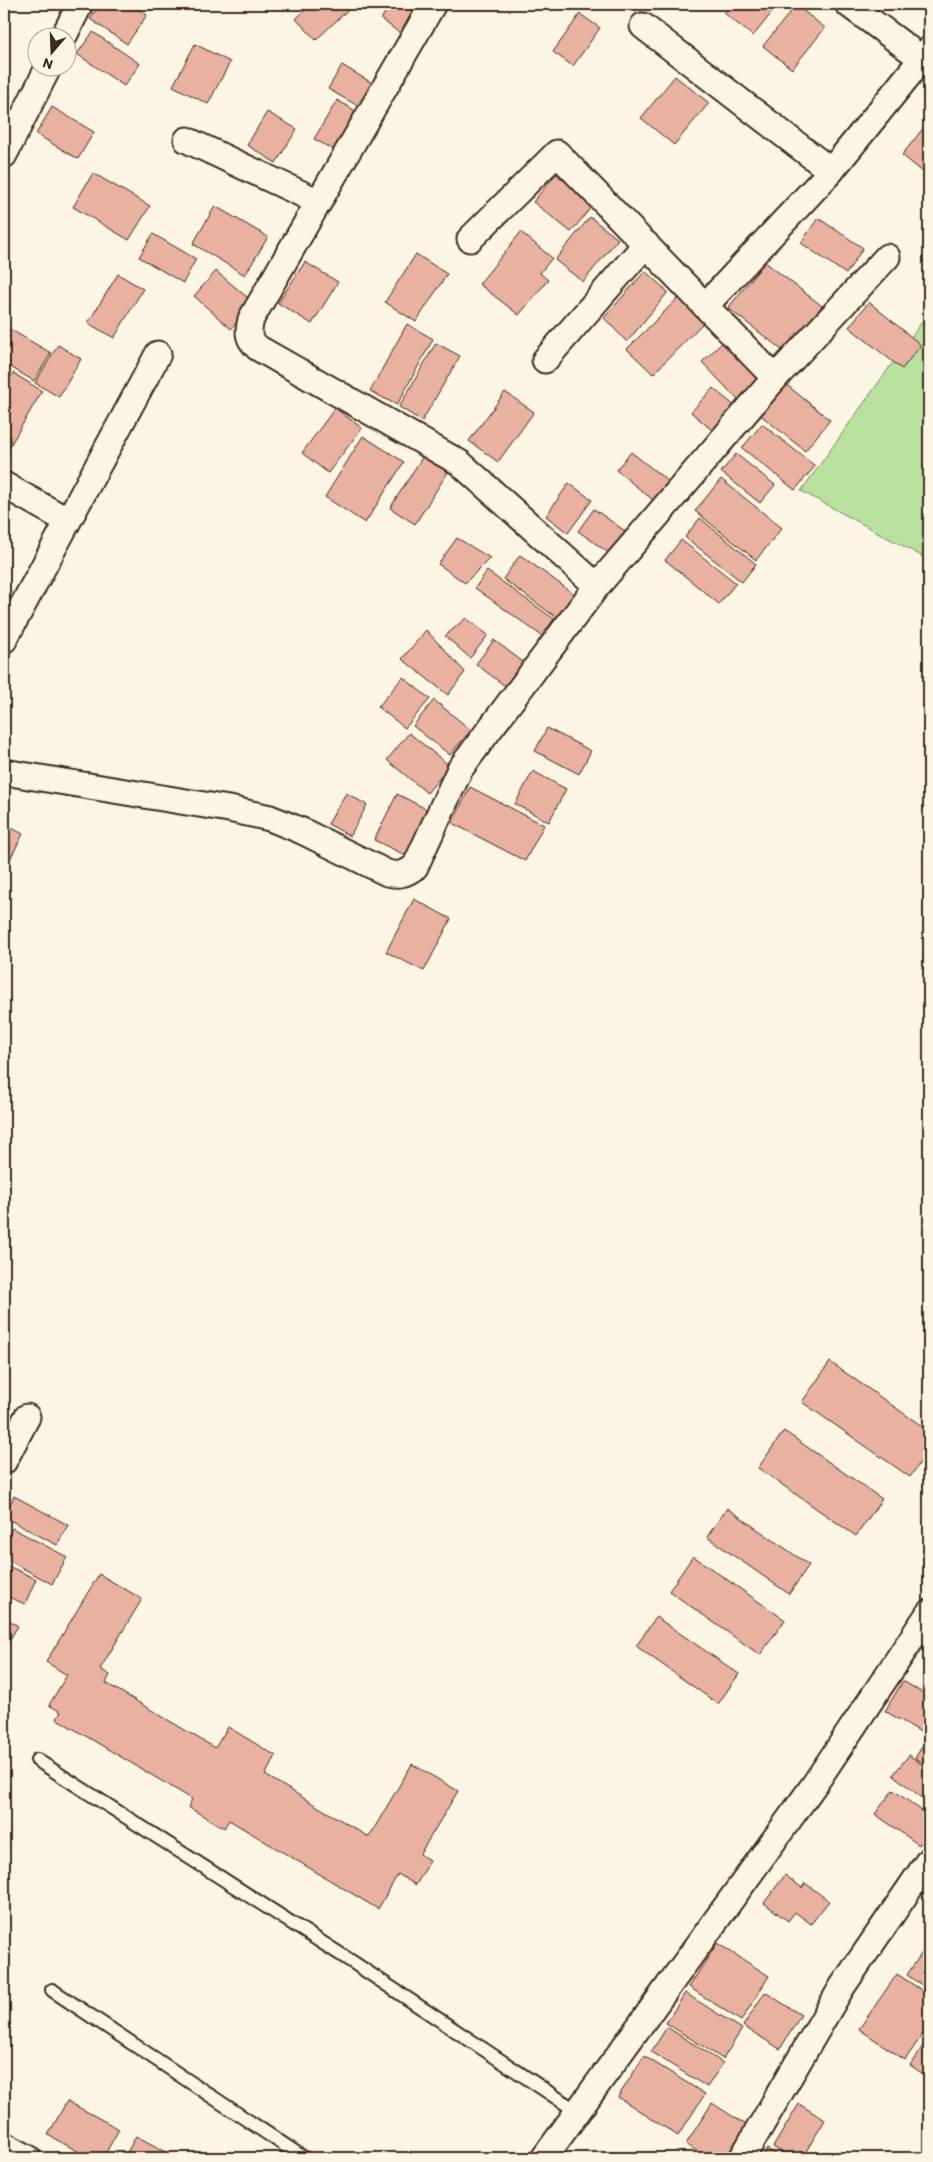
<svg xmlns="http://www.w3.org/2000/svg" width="933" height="2162" font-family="Itim,sans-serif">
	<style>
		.green { fill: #b9e29f; stroke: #7a865e }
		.building { fill: #e9b1a0; stroke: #3b2a1e }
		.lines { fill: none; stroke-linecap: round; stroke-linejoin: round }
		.service-casing { stroke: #3b2a1e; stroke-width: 16 }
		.minor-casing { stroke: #3b2a1e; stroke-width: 29 }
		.service { stroke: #fcf5e5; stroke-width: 12 }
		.minor { stroke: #fcf5e5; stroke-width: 25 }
	</style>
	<rect width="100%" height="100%" fill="#fcf5e5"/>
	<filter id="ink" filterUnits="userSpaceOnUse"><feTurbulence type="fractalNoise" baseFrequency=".02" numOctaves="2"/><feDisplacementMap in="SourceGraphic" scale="10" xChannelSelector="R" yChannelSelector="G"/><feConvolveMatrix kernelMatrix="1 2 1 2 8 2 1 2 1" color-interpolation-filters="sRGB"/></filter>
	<g filter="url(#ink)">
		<path class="green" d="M929 312V560L801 491Z"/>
		<g class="building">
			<path d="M100 4H131L147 15 127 44 90 19Z"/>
			<path d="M311 4H354L316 40 296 19Z"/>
			<path d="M391 4H422L401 34 381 19Z"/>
			<path d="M731 4H779L753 36 724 13Z"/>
			<path d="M796 5 825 28 792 69 763 46Z"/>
			<path d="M580 14 600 28 573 66 553 52Z"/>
			<path d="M93 32 140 64 124 86 77 54Z"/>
			<path d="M195 44 230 62 208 104 173 86Z"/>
			<path d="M342 65 372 83 358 106 328 89Z"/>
			<path d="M675 76 709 103 674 145 641 118Z"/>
			<path d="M337 100 359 113 336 151 314 139Z"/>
			<path d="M4 107 18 116 4 138Z"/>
			<path d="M52 107 94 132 78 159 36 134Z"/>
			<path d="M267 112 297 129 276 163 247 145Z"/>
			<path d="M929 121V177L902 155Z"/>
			<path d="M93 173 150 206 129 240 73 207Z"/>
			<path d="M556 174 593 205 571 232 533 202Z"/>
			<path d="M215 206 268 237 245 275 193 244Z"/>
			<path d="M590 217 618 239 583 282 555 260Z"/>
			<path d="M818 218 863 248 846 274 801 243Z"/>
			<path d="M521 232 552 258 540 273 548 280 519 315 479 284Z"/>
			<path d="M153 234 196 259 183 283 139 257Z"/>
			<path d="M416 254 447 274 416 322 385 302Z"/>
			<path d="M305 262 338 282 312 324 278 303Z"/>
			<path d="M765 262 822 306 786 353 728 308Z"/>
			<path d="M216 271 254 303 231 329 194 296Z"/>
			<path d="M645 271 668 292 627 342 604 318Z"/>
			<path d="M118 274 143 289 114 338 88 323Z"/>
			<path d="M679 297 704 322 653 374 627 349Z"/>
			<path d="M869 302 921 345 902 369 849 327Z"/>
			<path d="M407 324 433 339 397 405 370 391Z"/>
			<path d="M4 326 51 353 34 381 4 363Z"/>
			<path d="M724 341 761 379 738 400 702 362Z"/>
			<path d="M436 343 460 356 422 421 399 407Z"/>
			<path d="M58 345 81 359 59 397 35 383Z"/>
			<path d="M13 373 42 391 4 456V390Z"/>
			<path d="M783 382 830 420 805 451 758 413Z"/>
			<path d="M713 388 736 407 714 432 691 412Z"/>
			<path d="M505 392 534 412 498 462 469 441Z"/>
			<path d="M335 408 362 428 328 473 302 453Z"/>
			<path d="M762 424 815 466 795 490 742 448Z"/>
			<path d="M363 436 404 462 365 523 325 497Z"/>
			<path d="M631 452 673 485 658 504 616 470Z"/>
			<path d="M736 454 775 485 760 503 721 472Z"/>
			<path d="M423 456 448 472 415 524 390 508Z"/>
			<path d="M721 479 782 528 756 560 695 511Z"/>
			<path d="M569 483 592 500 568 533 546 516Z"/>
			<path d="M594 509 632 536 616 558 578 531Z"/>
			<path d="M700 518 756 564 742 582 685 537Z"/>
			<path d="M457 538 490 558 465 583 438 564Z"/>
			<path d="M681 540 736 583 719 604 665 560Z"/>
			<path d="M520 555 581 599 564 623 503 579Z"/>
			<path d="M487 571 554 619 542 636 475 588Z"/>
			<path d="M466 618 488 635 470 658 445 636Z"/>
			<path d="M426 630 465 672 448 695 402 659Z"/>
			<path d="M494 640 527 665 509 689 476 664Z"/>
			<path d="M403 677 430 699 405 728 378 707Z"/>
			<path d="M434 700 471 730 450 755 413 726Z"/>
			<path d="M547 728 591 751 579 774 535 751Z"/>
			<path d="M409 733 450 766 427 793 387 760Z"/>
			<path d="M533 771 566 789 549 822 515 804Z"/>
			<path d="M470 787 544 825 525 861 452 823Z"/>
			<path d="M346 793 367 805 350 836 328 824Z"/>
			<path d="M397 794 430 811 407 856 374 840Z"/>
			<path d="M4 824 23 834 4 871Z"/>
			<path d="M414 899 451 919 424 971 386 952Z"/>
			<path d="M830 1362 929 1431V1450L910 1477 802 1402Z"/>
			<path d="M784 1431 882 1499 856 1536 758 1468Z"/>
			<path d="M14 1496 68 1525 57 1545 4 1517Z"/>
			<path d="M727 1508 809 1565 789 1594 707 1537Z"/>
			<path d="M12 1528 67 1557 52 1584 4 1558V1543Z"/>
			<path d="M693 1556 785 1620 760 1655 669 1591Z"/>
			<path d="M4 1564 36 1579 25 1604 4 1595Z"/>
			<path d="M99 1574 142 1599 100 1669 110 1675 106 1683 215 1748 228 1727 276 1756 265 1775 369 1837 412 1764 458 1791 420 1854 430 1861 416 1885 398 1874 378 1909 229 1820 224 1828 188 1807 192 1799 57 1719 61 1712 49 1705 67 1675 46 1662Z"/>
			<path d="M4 1617 18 1626 4 1649Z"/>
			<path d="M656 1617 739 1674 718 1704 636 1646Z"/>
			<path d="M903 1681 929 1697V1737L885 1711Z"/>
			<path d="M925 1742 929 1745V1767L915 1758Z"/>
			<path d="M909 1755 929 1770V1803L893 1775Z"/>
			<path d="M893 1790 929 1816V1831L919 1845 875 1814Z"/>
			<path d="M785 1875 802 1888 805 1883 829 1901 811 1924 795 1912 788 1921 764 1903Z"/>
			<path d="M717 1943 769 1976 741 2021 689 1987Z"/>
			<path d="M923 1951 929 1956V1990L907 1975Z"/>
			<path d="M897 1974 929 1995V2025L905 2060 859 2029Z"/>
			<path d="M765 1992 801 2015 780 2049 743 2026Z"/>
			<path d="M685 1993 742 2029 723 2059 666 2023Z"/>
			<path d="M667 2027 723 2063 707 2087 651 2052Z"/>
			<path d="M929 2037V2078L910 2065Z"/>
			<path d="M644 2056 705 2094 678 2136 618 2097Z"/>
			<path d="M67 2101 119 2129 103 2158H90L48 2135Z"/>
			<path d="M712 2103 754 2130 736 2158H707L686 2144Z"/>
			<path d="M799 2104 825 2120 802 2158H792L773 2147Z"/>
			<path d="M136 2136 176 2157 124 2158Z"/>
			<path d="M767 2149 783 2158H762Z"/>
		</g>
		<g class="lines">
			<defs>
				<g id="service">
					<path d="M37 1760 354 1963 578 2112"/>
					<path d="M52 1990 304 2158"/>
				</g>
				<g id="minor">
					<path d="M433 4 251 319C248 332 247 338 258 348L460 463 597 586"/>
					<path d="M848 4 929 64"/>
					<path d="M643 26 831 171"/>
					<path d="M63 38 80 4"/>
					<path d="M187 140 319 202"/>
					<path d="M4 155 48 68"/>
					<path d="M470 239 557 153 775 378"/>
					<path d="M705 306 831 171 929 50"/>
					<path d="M545 360 646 244"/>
					<path d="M4 485 68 521"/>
					<path d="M4 640 158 354"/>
					<path d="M4 772 229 809 270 818 302 831 387 873C399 876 405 874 415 867L460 769 597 586 775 378 887 257"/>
					<path d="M4 1461 27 1417"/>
					<path d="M4 2145 28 2158"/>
					<path d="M544 2158 814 1785 929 1613"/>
					<path d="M742 2158 842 1987 929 1860"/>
				</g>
			</defs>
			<use href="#service" class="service-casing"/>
			<use href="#minor" class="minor-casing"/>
			<use href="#service" class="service"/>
			<use href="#minor" class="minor"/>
		</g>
	</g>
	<rect width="933" height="2162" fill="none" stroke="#fcf5e5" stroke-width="20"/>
	<rect x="10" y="10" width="913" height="2142" fill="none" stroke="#3b2a1e" stroke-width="2" filter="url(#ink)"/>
	<g transform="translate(52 52) rotate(199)"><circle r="24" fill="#fcf5e5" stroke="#afa495"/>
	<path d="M0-4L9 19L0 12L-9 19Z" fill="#3b2a1e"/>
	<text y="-8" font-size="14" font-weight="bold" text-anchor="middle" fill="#3b2a1e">N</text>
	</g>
</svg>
